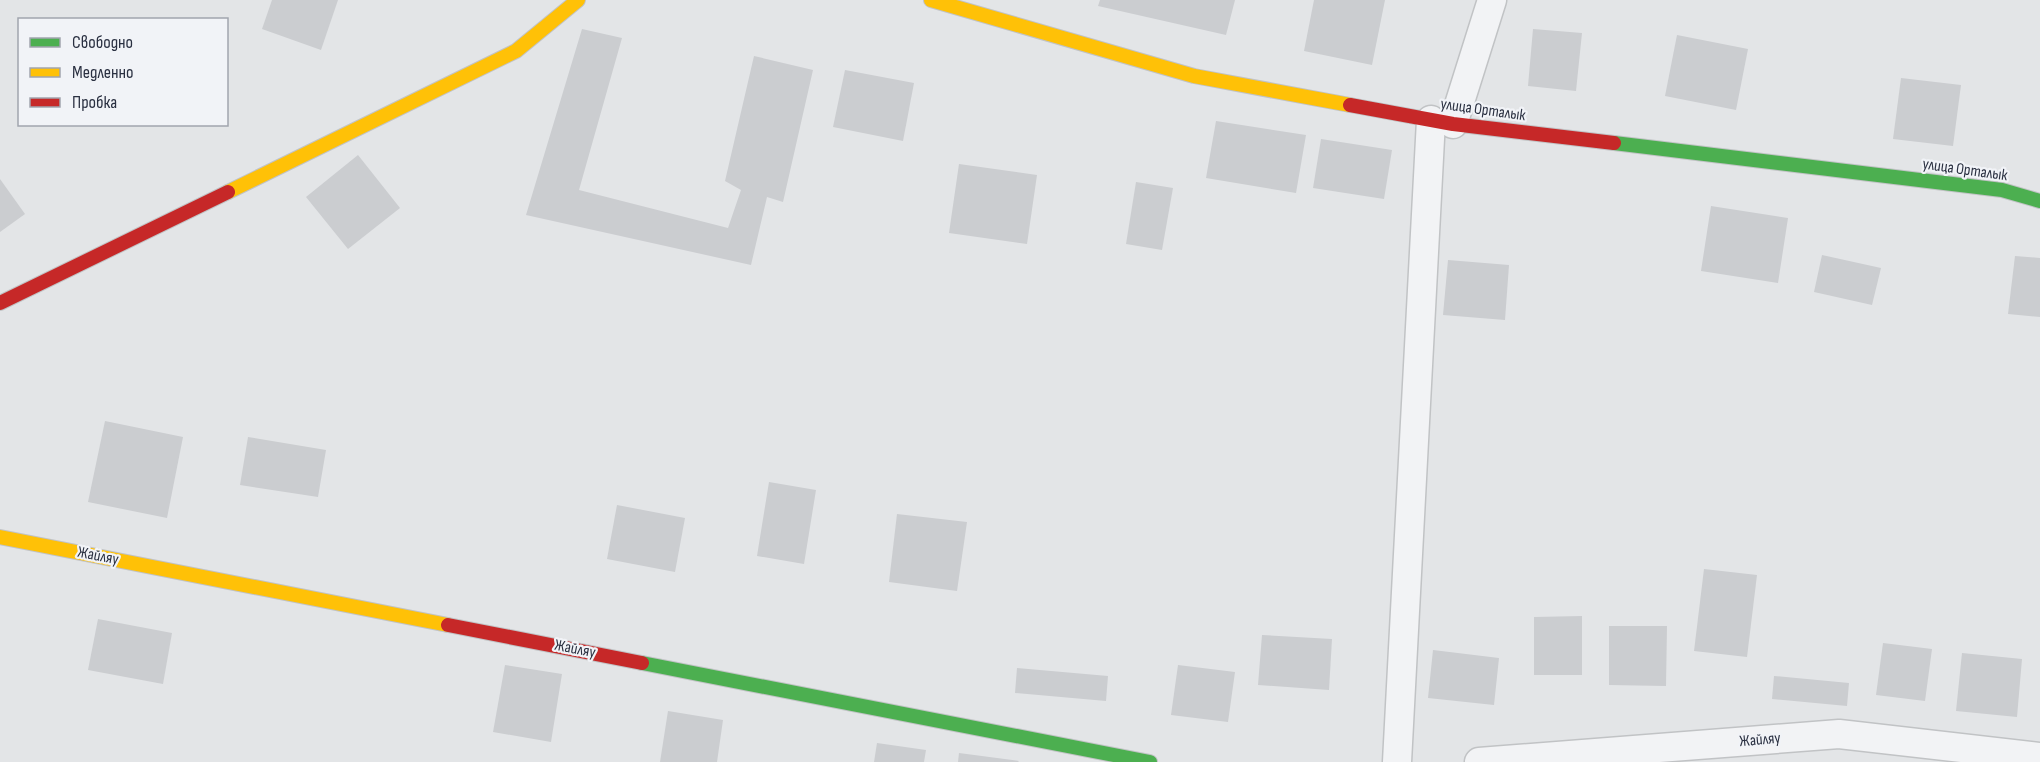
<svg xmlns="http://www.w3.org/2000/svg" width="2040" height="762" font-family="'Sofia Sans Condensed',sans-serif">
	<style>
		.building { fill: #cbcdd0 }
		.lines { fill: none; stroke-linecap: round; stroke-linejoin: round }
		.street-casing { stroke: #c1c3c5; stroke-width: 31 }
		.fast-casing { stroke: #c1c3c5; stroke-width: 16 }
		.slow-casing { stroke: #c1c3c5; stroke-width: 16 }
		.jam-casing { stroke: #c1c3c5; stroke-width: 16 }
		.street { stroke: #f2f3f5; stroke-width: 28 }
		.fast { stroke: #4caf50; stroke-width: 14 }
		.slow { stroke: #ffc107; stroke-width: 14 }
		.jam { stroke: #c62828; stroke-width: 14 }
		.labels { text-anchor: middle; dominant-baseline: central; stroke-width: 4.5; stroke-linejoin: round; paint-order: stroke }
		.street-label { font-size: 16px; fill: #2a3041; stroke: #f1f3f7 }
	</style>
	<rect width="100%" height="100%" fill="#e3e5e7"/>
	<g class="building">
		<path d="M272 0H338L321 50 262 29Z"/>
		<path d="M1100 0H1235L1226 35 1098 6Z"/>
		<path d="M1314 0H1385L1372 65 1304 51Z"/>
		<path d="M582 29 622 38 579 190 728 228 741 190 725 181 754 56 813 70 783 202 767 197 751 265 526 215Z"/>
		<path d="M1533 29 1582 33 1576 91 1528 86Z"/>
		<path d="M1677 35 1748 49 1736 110 1665 96Z"/>
		<path d="M845 70 914 83 903 141 833 127Z"/>
		<path d="M1901 78 1961 85 1953 146 1893 139Z"/>
		<path d="M1216 121 1306 135 1296 193 1206 178Z"/>
		<path d="M1321 139 1392 150 1384 199 1313 188Z"/>
		<path d="M358 155 400 208 348 249 306 197Z"/>
		<path d="M959 164 1037 175 1027 244 949 233Z"/>
		<path d="M0 179 25 214 0 232Z"/>
		<path d="M1136 182 1173 188 1162 250 1126 244Z"/>
		<path d="M1711 206 1788 218 1778 283 1701 271Z"/>
		<path d="M1822 255 1881 268 1872 305 1814 292Z"/>
		<path d="M2015 256 2040 258V317L2008 314Z"/>
		<path d="M1448 260 1509 265 1505 320 1443 315Z"/>
		<path d="M105 421 183 437 167 518 88 502Z"/>
		<path d="M248 437 326 450 318 497 240 485Z"/>
		<path d="M769 482 816 490 804 564 757 556Z"/>
		<path d="M617 505 685 518 675 572 607 559Z"/>
		<path d="M897 514 967 522 957 591 889 582Z"/>
		<path d="M1704 569 1757 575 1747 657 1694 651Z"/>
		<path d="M1582 616V675H1534V617Z"/>
		<path d="M98 619 172 633 163 684 88 670Z"/>
		<path d="M1609 626H1667L1666 686 1609 685Z"/>
		<path d="M1262 635 1332 639 1329 690 1258 685Z"/>
		<path d="M1883 643 1932 649 1925 701 1876 695Z"/>
		<path d="M1433 650 1499 658 1494 705 1428 698Z"/>
		<path d="M1962 653 2022 659 2017 717 1956 711Z"/>
		<path d="M505 665 562 674 551 742 493 732Z"/>
		<path d="M1178 665 1235 672 1228 722 1171 715Z"/>
		<path d="M1017 668 1108 676 1106 701 1015 693Z"/>
		<path d="M1774 676 1849 683 1847 706 1772 699Z"/>
		<path d="M668 711 723 720 717 762H660Z"/>
		<path d="M877 743 926 750 924 762H874Z"/>
		<path d="M959 753 1019 761 1018 762H958Z"/>
	</g>
	<g class="lines">
		<defs>
			<g id="street">
				<path d="M1453 124 1492 0"/>
				<path d="M1397 762 1431 120"/>
				<path d="M1479 762 1839 734 2040 757"/>
			</g>
			<g id="fast">
				<path d="M1614 143 2002 190 2040 201"/>
				<path d="M642 663 1150 762"/>
			</g>
			<g id="slow">
				<path d="M931 0 1194 76 1350 105"/>
				<path d="M228 192 516 51 578 0"/>
				<path d="M0 537 448 625"/>
			</g>
			<g id="jam">
				<path d="M1350 105 1453 124 1614 143"/>
				<path d="M0 303 228 192"/>
				<path d="M448 625 642 663"/>
			</g>
		</defs>
		<use href="#street" class="street-casing"/>
		<use href="#fast" class="fast-casing"/>
		<use href="#slow" class="slow-casing"/>
		<use href="#jam" class="jam-casing"/>
		<use href="#street" class="street"/>
		<use href="#fast" class="fast"/>
		<use href="#slow" class="slow"/>
		<use href="#jam" class="jam"/>
	</g>
	<g class="labels">
		<g class="street-label">
			<text transform="translate(1483 110) rotate(8)">улица Орталык</text>
			<text transform="translate(1965 170) rotate(8)">улица Орталык</text>
			<text transform="translate(98 556) rotate(11)">Жайляу</text>
			<text transform="translate(575 649) rotate(11)">Жайляу</text>
			<text transform="translate(1760 740) rotate(-5)">Жайляу</text>
		</g>
	</g>
	<rect x="18" y="18" width="210" height="108" fill="#f1f3f7" stroke="#a1a5ae" stroke-width="1.5"/>
	<rect x="30" y="38" width="30" height="9" fill="#4caf50" stroke="#a1a5ae" stroke-width="1.5"/>
	<text x="72" y="48" font-size="18" fill="#2a3041">Свободно</text>
	<rect x="30" y="68" width="30" height="9" fill="#ffc107" stroke="#a1a5ae" stroke-width="1.5"/>
	<text x="72" y="78" font-size="18" fill="#2a3041">Медленно</text>
	<rect x="30" y="98" width="30" height="9" fill="#c62828" stroke="#a1a5ae" stroke-width="1.5"/>
	<text x="72" y="108" font-size="18" fill="#2a3041">Пробка</text>
</svg>
